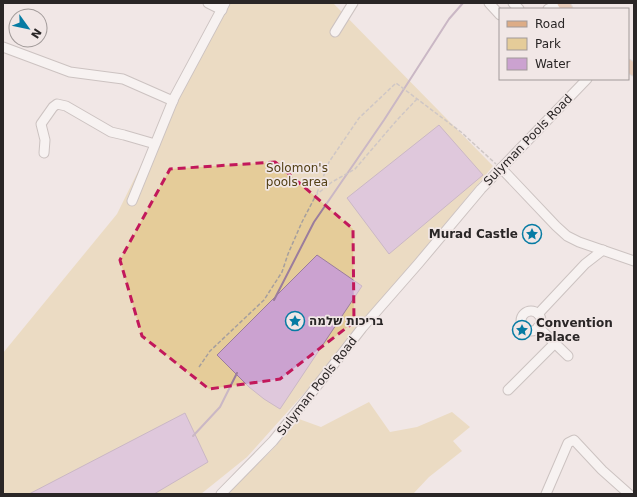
<svg xmlns="http://www.w3.org/2000/svg" width="637" height="497" font-family="'DejaVu Sans','Noto Sans Hebrew',sans-serif">
	<style>
		.green { fill: #e5cc99 }
		.water { fill: #cba2d0; stroke: #9b7d9d }
		.lines { fill: none; stroke-linecap: round; stroke-linejoin: round }
		.stream { stroke: #9b7d9d; stroke-width: 2 }
		.minor-casing { stroke: #a09695; stroke-width: 11 }
		.major-casing { stroke: #c8c7c7; stroke-width: 13 }
		.path { stroke: #a69f9e; stroke-width: 1.5; stroke-dasharray: 4 2; stroke-linecap: butt }
		.minor { stroke: #fff; stroke-width: 9 }
		.major { stroke: #ddac86; stroke-width: 11 }
		.marked { fill: none; stroke: #c2185b; stroke-width: 3; stroke-dasharray: 8 5; stroke-linejoin: round }
		.labels { text-anchor: middle; dominant-baseline: central; stroke-width: 3.5; stroke-linejoin: round; paint-order: stroke }
		.street-label { font-size: 12px; fill: #2a2626; stroke: #f1e7e6 }
		.park-label { font-size: 12px; fill: #534015; stroke: #f1e7e6 }
		.poi-label { font-size: 12px; font-weight: bold; fill: #2a2626; stroke: #f1e7e6; text-anchor: start }
	</style>
	<rect width="100%" height="100%" fill="#f1e7e6"/>
	<g class="green">
		<path d="M221 3H333L493 166 315 381 247 457 201 494H3V353L117 214Z"/>
		<path d="M369 402 390 432 417 427 452 412 470 427 453 441 462 451 429 477 413 494H226L271 451 299 419 321 427Z"/>
	</g>
	<g class="water">
		<path d="M439 125 483 175 389 254 347 198Z"/>
		<path d="M317 255 362 286 280 409 264 399 249 387 217 355Z"/>
		<path d="M185 413 208 462 154 494H29Z"/>
	</g>
	<g class="lines">
		<g class="stream">
			<path d="M274 300 314 222 384 120 449 19 463 3"/>
			<path d="M193 436 220 407 237 373"/>
		</g>
		<defs>
			<g id="minor">
				<path d="M208 3 222 10"/>
				<path d="M489 3 500 15"/>
				<path d="M513 3 519 9"/>
				<path d="M548 9 561 3"/>
				<path d="M335 32 353 3"/>
				<path d="M3 47 70 72 123 79 173 101"/>
				<path d="M44 153 45 140 41 124 53 107 57 104 66 106 111 132 124 135 155 144"/>
				<path d="M501 168 556 226 567 236 579 242 634 261"/>
				<path d="M132 201 174 98 225 3"/>
				<circle cx="531" cy="321" r="10"/>
				<path d="M538 314 585 264 603 250"/>
				<path d="M538 327 568 356"/>
				<path d="M508 390 555 343"/>
				<path d="M221 494 273 441 306 400 362 328 418 264 481 189 587 79"/>
				<path d="M546 494 568 443 574 440 602 470 629 494"/>
			</g>
			<g id="major">
				<path d="M563 3 567 9"/>
				<path d="M628 65 634 70"/>
			</g>
		</defs>
		<use href="#minor" class="minor-casing"/>
		<use href="#major" class="major-casing"/>
		<g class="path">
			<path d="M317 193 329 162 359 118 396 83 461 132 496 164"/>
			<path d="M199 367 210 351 264 300 282 272 288 254 302 222 316 195 332 182 355 169 397 120 417 99"/>
		</g>
		<use href="#minor" class="minor"/>
		<use href="#major" class="major"/>
	</g>
	<path d="M0 0H637V497H0ZM275 162 353 229 354 322 280 379 209 389 142 336 120 260 170 169Z" fill="#f1e7e6" fill-opacity=".55" fill-rule="evenodd"/>
	<path class="marked" d="M275 162 353 229 354 322 280 379 209 389 142 336 120 260 170 169Z"/>
	<defs>
		<symbol id="sight-ring" viewBox="-11 -11 22 22"><circle r="9.5" fill="#f1e7e6" stroke="#067ba3" stroke-width="1.5"/><path d="M0-6L1.8-2.2L6-1.7L2.9 1.2L3.7 5.4L0 3.3L-3.7 5.4L-2.9 1.2L-6-1.7L-1.8-2.2Z" fill="#067ba3"/></symbol>
	</defs>
	<g fill-rule="evenodd">
		<use href="#sight-ring" x="521" y="223" width="22" height="22"/>
		<use href="#sight-ring" x="284" y="310" width="22" height="22"/>
		<use href="#sight-ring" x="511" y="319" width="22" height="22"/>
	</g>
	<g class="labels">
		<g class="street-label">
			<text transform="translate(528 140) rotate(-46)">Sulyman Pools Road</text>
			<text transform="translate(317 386) rotate(-52)">Sulyman Pools Road</text>
		</g>
		<g class="park-label">
			<text x="297" y="168">Solomon's<tspan x="297" dy="14">pools area</tspan></text>
		</g>
		<g class="poi-label">
			<text x="518" y="234" text-anchor="end">Murad Castle</text>
			<text x="309" y="321">בריכות שלמה</text>
			<text x="536" y="323">Convention<tspan x="536" dy="14">Palace</tspan></text>
		</g>
	</g>
	<rect width="637" height="497" fill="none" stroke="#2a2626" stroke-width="8"/>
	<rect x="499" y="8" width="130" height="72" fill="#f1e7e6" stroke="#a19a99"/>
	<rect x="507" y="21" width="20" height="6" fill="#ddac86" stroke="#a19a99"/>
	<text x="535" y="28" font-size="12" fill="#2a2626">Road</text>
	<rect x="507" y="38" width="20" height="12" fill="#e5cc99" stroke="#a19a99"/>
	<text x="535" y="48" font-size="12" fill="#2a2626">Park</text>
	<rect x="507" y="58" width="20" height="12" fill="#cba2d0" stroke="#a19a99"/>
	<text x="535" y="68" font-size="12" fill="#2a2626">Water</text>
	<g transform="translate(28 28) rotate(123)"><circle r="19" fill="#f1e7e6" stroke="#a19a99"/>
	<path d="M0-3L7 15L0 10L-7 15Z" fill="#067ba3"/>
	<text y="-6" font-size="11" font-weight="bold" text-anchor="middle" fill="#2a2626">N</text>
	</g>
</svg>
